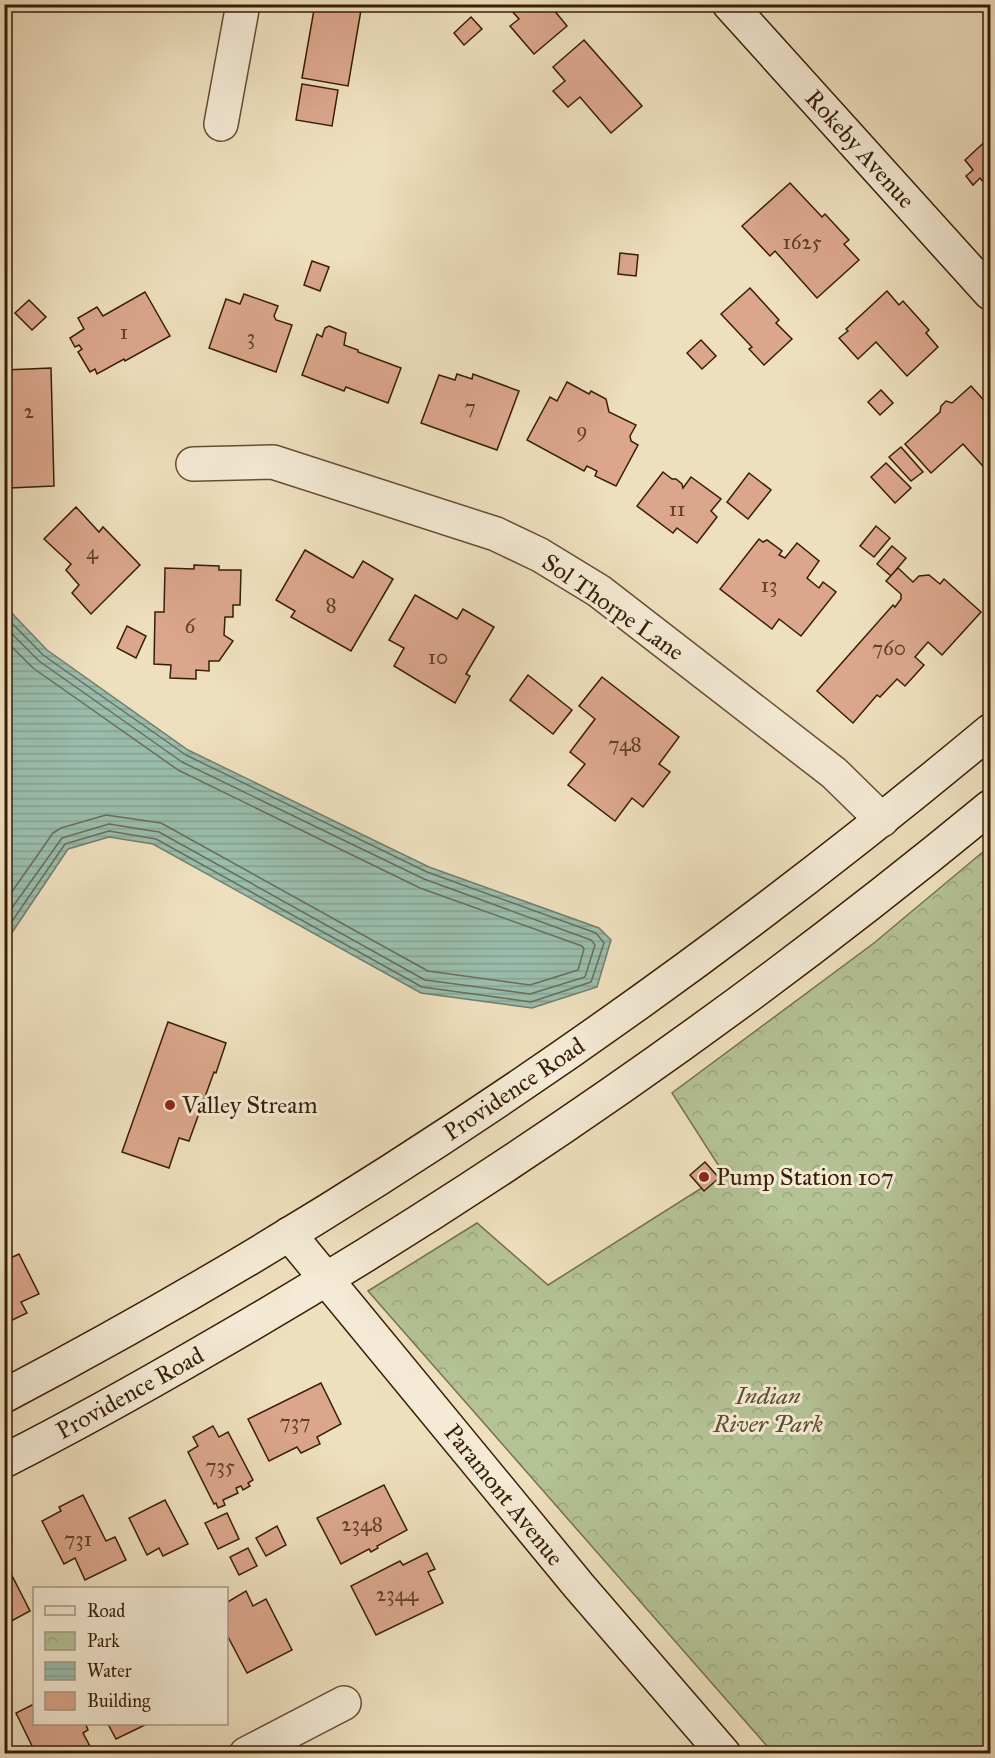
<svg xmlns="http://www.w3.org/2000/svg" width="995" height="1758" font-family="'IM FELL Great Primer',serif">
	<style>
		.park { fill: url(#park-crowns); stroke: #76704d; stroke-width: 1.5 }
		.water { fill: url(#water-rules); stroke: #737d6a; stroke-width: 1.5 }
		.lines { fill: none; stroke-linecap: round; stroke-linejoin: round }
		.shore { stroke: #696e59; stroke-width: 1.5 }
		.building { fill: #dba68c; stroke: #381e05; stroke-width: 1.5 }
		.street-casing { stroke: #664e33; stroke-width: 36 }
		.secondary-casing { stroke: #381e05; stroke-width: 36 }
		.street { stroke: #f4ead5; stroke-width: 33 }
		.secondary { stroke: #f4ead5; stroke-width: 33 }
		.poi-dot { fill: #8f2418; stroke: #f4ead5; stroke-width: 2 }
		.labels { text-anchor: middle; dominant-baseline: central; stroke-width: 6; stroke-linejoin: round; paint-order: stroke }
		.number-label { font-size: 21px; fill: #614027 }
		.street-label { font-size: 24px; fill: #381e05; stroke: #f4ead5 }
		.poi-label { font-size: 24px; fill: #381e05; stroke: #f4ead5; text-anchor: start }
		.park-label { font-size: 24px; font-style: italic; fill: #5d4f30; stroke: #f4ead5 }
	</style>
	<defs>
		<pattern id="park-crowns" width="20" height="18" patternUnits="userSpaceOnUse" patternTransform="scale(1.5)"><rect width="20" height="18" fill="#b4c295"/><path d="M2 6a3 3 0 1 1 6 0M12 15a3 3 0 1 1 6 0" fill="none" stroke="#9ca67f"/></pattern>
		<pattern id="water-rules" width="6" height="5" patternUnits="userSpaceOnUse" patternTransform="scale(1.5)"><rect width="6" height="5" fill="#9abdad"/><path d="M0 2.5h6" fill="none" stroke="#85a293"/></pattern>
	</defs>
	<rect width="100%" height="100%" fill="#eedfbe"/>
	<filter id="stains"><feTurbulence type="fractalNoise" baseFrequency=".00333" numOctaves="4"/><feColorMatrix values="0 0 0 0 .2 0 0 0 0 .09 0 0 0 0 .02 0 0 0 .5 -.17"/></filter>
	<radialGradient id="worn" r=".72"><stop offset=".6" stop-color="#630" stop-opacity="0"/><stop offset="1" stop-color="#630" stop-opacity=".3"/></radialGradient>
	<path class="park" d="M990 846V1753H773L368 1291 477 1223 548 1285 724 1174 672 1093 874 943Z"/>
	<path class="water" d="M5 606 47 650 188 750 429 867 599 928 611 940 597 987 532 1008 421 993 153 844 109 837 68 849 5 943Z"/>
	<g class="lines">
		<g class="shore">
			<path d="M4 615 43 655 186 755 427 872 596 933 604 943 591 982 531 1002 422 987 156 839 109 831 65 844 4 933"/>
			<path d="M4 626 39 661 182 762 424 879 591 940 595 945 585 977 530 994 425 980 159 832 109 824 62 838 4 919"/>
			<path d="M4 639 33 668 178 770 420 888 582 946 584 949 578 970 530 985 428 971 161 823 106 815 61 828 53 833 4 903"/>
		</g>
	</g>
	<g class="building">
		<path d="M315 4H335L361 10 348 86 302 78Z"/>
		<path d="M515 4H549L567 26 534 54 510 26 519 19 510 9Z"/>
		<path d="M471 17 482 29 464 45 454 33Z"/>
		<path d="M584 40 642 106 611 133 580 97 568 107 553 91 565 81 553 67Z"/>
		<path d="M302 84 338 90 332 126 296 120Z"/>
		<path d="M990 137V186L988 188 980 178 973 185 966 176 973 170 965 160Z"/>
		<path d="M790 183 822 217 825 214 849 240 844 244 859 260 817 298 775 251 770 256 742 226Z"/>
		<path d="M620 253 638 255 636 276 618 274Z"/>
		<path d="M312 261 329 267 320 291 304 285Z"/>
		<path d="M750 288 779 320 776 323 792 339 764 365 749 349 752 347 721 314Z"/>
		<path d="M887 291 899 305 903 301 929 330 926 333 938 347 907 376 876 342 858 359 839 338 848 331 846 329Z"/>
		<path d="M145 292 170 336 125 361 124 359 97 374 95 369 90 372 78 352 82 349 79 345 75 347 70 338 84 329 78 318 97 307 103 316Z"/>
		<path d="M244 294 278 306 274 316 276 320 292 325 276 372 209 348 226 299 240 304Z"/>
		<path d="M29 300 46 317 32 330 15 313Z"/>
		<path d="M329 326 346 333 344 345 358 350V352L401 368 388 403 346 387 344 391 302 375 317 334 322 337 325 328Z"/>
		<path d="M701 340 716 356 702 369 687 353Z"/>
		<path d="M51 368 54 486 10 488 9 469H4V370Z"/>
		<path d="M457 374 472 379 473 374 519 391 497 450 421 423 439 375 455 380Z"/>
		<path d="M567 382 589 394 591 391 606 399 609 412 636 425 630 436 631 441 638 445 616 486 595 476 597 471 587 466 584 471 527 440 550 397 557 401Z"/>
		<path d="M971 386 990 407V474L963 444 931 473 905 444 940 412 941 406 946 401 952 403Z"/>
		<path d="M881 390 893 403 880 415 868 402Z"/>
		<path d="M901 447 923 472 911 481 889 457Z"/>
		<path d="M886 463 911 488 895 503 871 477Z"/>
		<path d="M663 472 672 479H676L682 484 683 488 691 477 721 499 711 511 717 517 697 543 677 528 673 533 637 506Z"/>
		<path d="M749 473 771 490 748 519 727 502Z"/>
		<path d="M76 507 99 532 103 527 140 565 91 614 72 593 79 585 66 570 71 564 44 539Z"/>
		<path d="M876 526 890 538 874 557 860 546Z"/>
		<path d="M759 539 763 542 767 540 782 551 779 555 785 558 797 543 819 561 807 578 819 588 823 582 836 592 801 636 779 619 772 629 720 589Z"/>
		<path d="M892 546 906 558 891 576 877 564Z"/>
		<path d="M305 550 353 578 363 561 393 579 351 651 291 617 295 611 276 600Z"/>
		<path d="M194 565 219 566V570H241L240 605H233V617H225L224 635 233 641 219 661H209V671L196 670V679L170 678 171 665 154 664 155 612H164L165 568 194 569Z"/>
		<path d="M898 568 913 582 919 576 929 575 940 584 944 579 981 612 942 655 928 642 915 657 924 665 905 686 897 679 880 697 877 695 853 723 817 691 893 605 895 607 901 599V594L886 581Z"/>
		<path d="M415 595 457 619 463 609 494 627 466 674 470 676 455 703 394 666 404 648 389 640Z"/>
		<path d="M127 626 146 636 136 658 117 648Z"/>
		<path d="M528 675 572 710 553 734 510 700Z"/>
		<path d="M602 677 679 737 659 764 670 772 643 807 632 798 615 821 568 785 585 764 570 752 595 719 579 706Z"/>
		<path d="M168 1022 226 1043 216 1073 214 1072 189 1141 179 1138 169 1168 122 1152Z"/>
		<path d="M705 1162 719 1178 704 1191 690 1175Z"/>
		<path d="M19 1254 39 1294 21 1302 27 1313 4 1324V1261Z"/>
		<path d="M321 1383 341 1424 317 1437 320 1444 301 1453 297 1447 269 1461 248 1419Z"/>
		<path d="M213 1426 219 1437 228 1432 253 1480 248 1483 250 1486 243 1490 241 1486 236 1488 238 1493 223 1500 225 1505 218 1508 216 1503 214 1504 188 1452 198 1446 193 1437Z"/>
		<path d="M384 1485 407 1530 377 1546 378 1548 371 1552 369 1549 341 1564 317 1518Z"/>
		<path d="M83 1495 106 1541 115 1537 126 1560 85 1580 75 1558 64 1564 42 1521 61 1511 59 1507Z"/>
		<path d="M165 1500 188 1544 163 1556 159 1548 147 1555 129 1518Z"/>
		<path d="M227 1513 239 1539 218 1549 205 1523Z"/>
		<path d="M277 1526 286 1545 266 1556 256 1538Z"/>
		<path d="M248 1548 257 1566 239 1575 230 1557Z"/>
		<path d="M427 1553 435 1569 428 1572 443 1603 376 1635 351 1586 400 1561 403 1565Z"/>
		<path d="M4 1560 30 1611 4 1625Z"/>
		<path d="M246 1591 253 1606 266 1599 292 1650 247 1673 226 1633V1603Z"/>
		<path d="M34 1704V1724H88L86 1725 88 1730 83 1733 92 1750 85 1754H36L16 1713Z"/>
		<path d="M108 1724H147L116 1739Z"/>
		<path d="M4 1740 9 1749 14 1747 18 1754H4Z"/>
	</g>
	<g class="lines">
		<defs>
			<g id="street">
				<path d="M221 124 243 4"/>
				<path d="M193 464 273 462 496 534 540 555 599 591 732 694 834 773 882 820"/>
				<path d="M246 1754 344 1703"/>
			</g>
			<g id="secondary">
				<path d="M729 4 990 293"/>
				<path d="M289 1234 579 1586 724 1754"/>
				<path d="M4 1396C356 1211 685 985 990 731"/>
				<path d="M4 1461C73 1426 141 1388 208 1349 483 1191 745 1009 990 807"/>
			</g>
		</defs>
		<use href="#street" class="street-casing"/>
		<use href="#secondary" class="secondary-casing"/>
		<use href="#street" class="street"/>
		<use href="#secondary" class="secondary"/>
	</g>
	<g class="poi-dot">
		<circle cx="170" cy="1105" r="6"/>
		<circle cx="704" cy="1177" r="6"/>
	</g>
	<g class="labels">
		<g class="number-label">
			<text x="802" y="242">1625</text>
			<text x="124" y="332">1</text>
			<text x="251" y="337">3</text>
			<text x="470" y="407">7</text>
			<text x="29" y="411">2</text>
			<text x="582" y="430">9</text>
			<text x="677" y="509">11</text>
			<text x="92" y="552">4</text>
			<text x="769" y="585">13</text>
			<text x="331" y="605">8</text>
			<text x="190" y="626">6</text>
			<text x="889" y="648">760</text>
			<text x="438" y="657">10</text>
			<text x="625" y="744">748</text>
			<text x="295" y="1422">737</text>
			<text x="220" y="1466">735</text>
			<text x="362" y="1524">2348</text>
			<text x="78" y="1539">731</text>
			<text x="397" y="1594">2344</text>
		</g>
		<g class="street-label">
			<text transform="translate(860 149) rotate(48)">Rokeby Avenue</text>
			<text transform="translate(613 607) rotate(35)">Sol Thorpe Lane</text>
			<text transform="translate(514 1089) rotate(-34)">Providence Road</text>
			<text transform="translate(130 1393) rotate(-29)">Providence Road</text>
			<text transform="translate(504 1495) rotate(51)">Paramont Avenue</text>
		</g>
		<g class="poi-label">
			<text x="182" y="1105">Valley Stream</text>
			<text x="716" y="1177">Pump Station 107</text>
		</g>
		<g class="park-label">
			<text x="768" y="1396">Indian<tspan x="768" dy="28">River Park</tspan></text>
		</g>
	</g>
	<rect width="995" height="1758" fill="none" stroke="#eedfbe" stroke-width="24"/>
	<rect x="6" y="6" width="983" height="1746" fill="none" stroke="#381e05" stroke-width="3"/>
	<rect x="12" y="12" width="971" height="1734" fill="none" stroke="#381e05" stroke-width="1.5"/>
	<rect x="33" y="1587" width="195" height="138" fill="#f4ead5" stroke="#a99882" stroke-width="1.5"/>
	<rect x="45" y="1606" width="30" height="9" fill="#f4ead5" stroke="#a99882" stroke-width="1.5"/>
	<text x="87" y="1617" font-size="18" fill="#381e05">Road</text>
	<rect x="45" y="1632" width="30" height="18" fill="url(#park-crowns)" stroke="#a99882" stroke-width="1.5"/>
	<text x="87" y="1647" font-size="18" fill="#381e05">Park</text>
	<rect x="45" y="1662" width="30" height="18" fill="url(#water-rules)" stroke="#a99882" stroke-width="1.5"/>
	<text x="87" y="1677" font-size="18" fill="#381e05">Water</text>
	<rect x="45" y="1692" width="30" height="18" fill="#dba68c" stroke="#a99882" stroke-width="1.5"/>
	<text x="87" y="1707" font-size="18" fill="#381e05">Building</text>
	<rect width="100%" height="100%" filter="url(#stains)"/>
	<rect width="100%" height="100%" fill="url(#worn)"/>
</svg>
